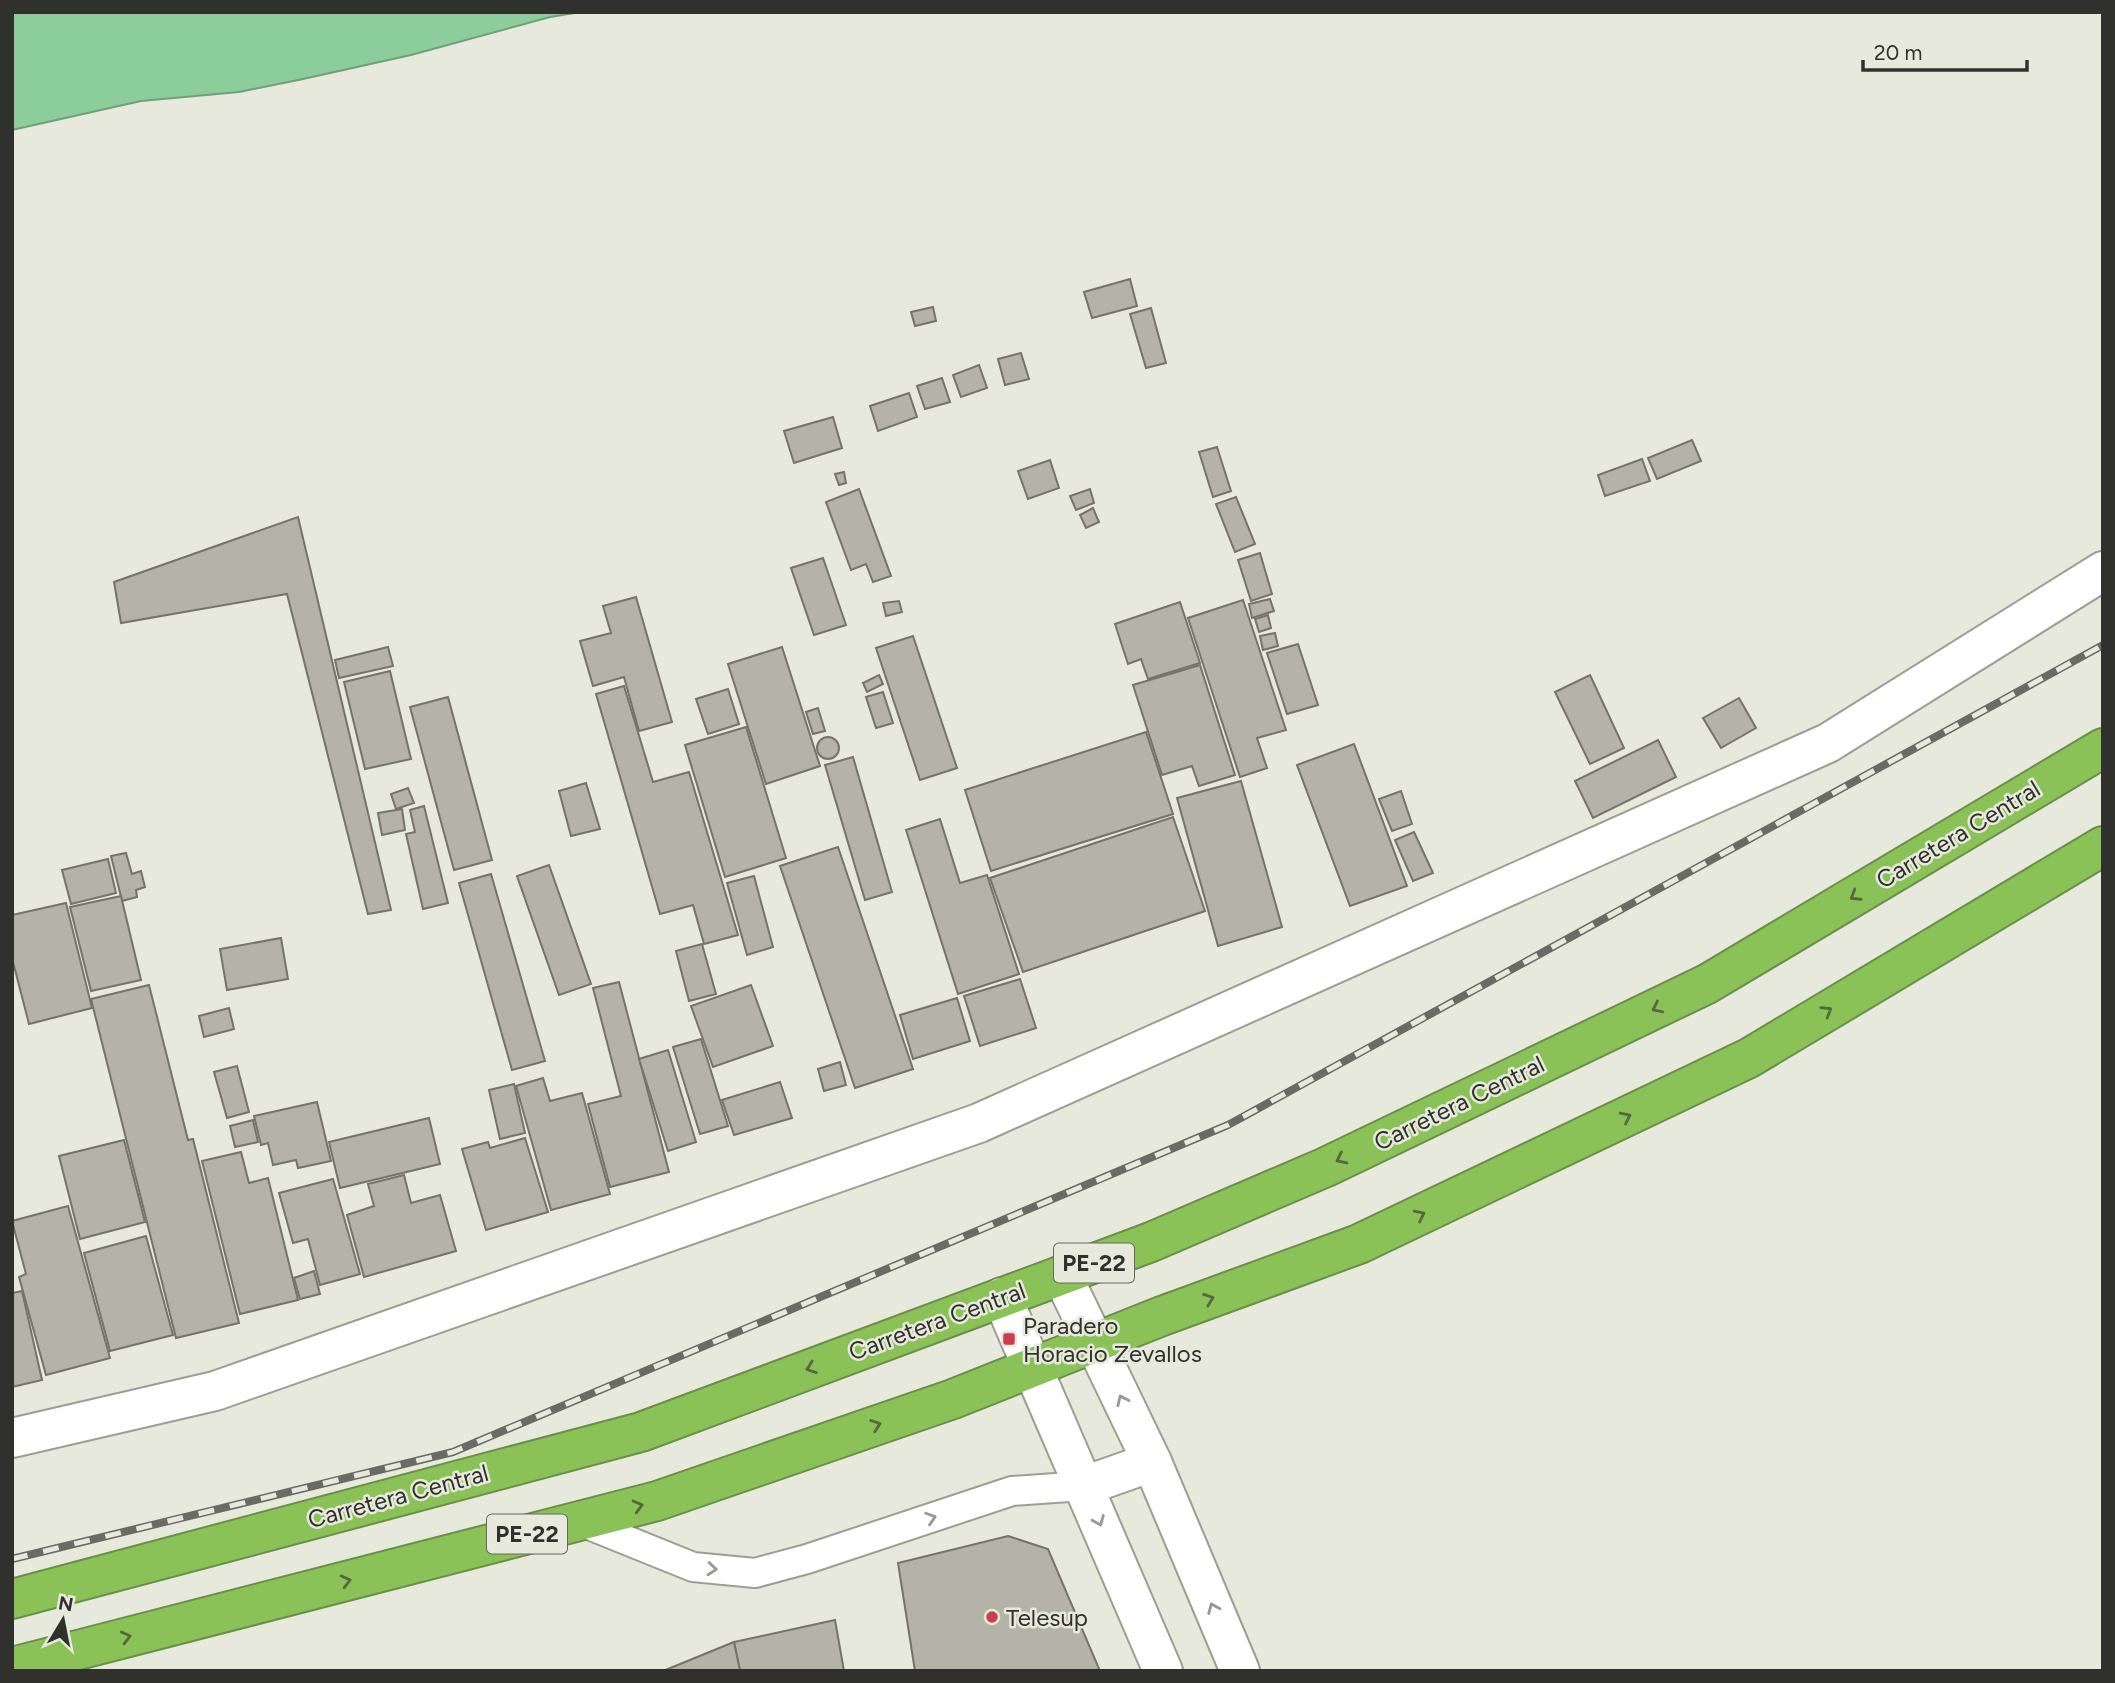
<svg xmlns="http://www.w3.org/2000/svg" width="2115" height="1683" font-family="Figtree,sans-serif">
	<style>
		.water { fill: #8bce9c; stroke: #709f7a; stroke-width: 2 }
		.building { fill: #b5b2a7; stroke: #767369; stroke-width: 2 }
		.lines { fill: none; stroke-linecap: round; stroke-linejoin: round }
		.lane-casing { stroke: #9d9e93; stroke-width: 32 }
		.street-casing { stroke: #9d9e93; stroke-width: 42 }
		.secondary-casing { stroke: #9d9e93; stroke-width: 42 }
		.highway-casing { stroke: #6a8f49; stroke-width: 42 }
		.lane { stroke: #fff; stroke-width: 28 }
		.street { stroke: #fff; stroke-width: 38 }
		.secondary { stroke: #fff; stroke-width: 38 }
		.highway { stroke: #8ac258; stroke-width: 38 }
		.rail-casing { stroke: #6b6b65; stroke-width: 8 }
		.rail { stroke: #e7e9dd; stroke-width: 5; stroke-dasharray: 16; stroke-linecap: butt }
		.oneway { stroke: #546a3e }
		.oneway2 { stroke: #989896 }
		.poi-dot { fill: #cd3d51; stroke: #e7e9dd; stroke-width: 2.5 }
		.labels { text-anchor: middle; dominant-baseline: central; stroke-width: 5; stroke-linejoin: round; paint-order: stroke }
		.shield { fill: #e7e9dd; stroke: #676861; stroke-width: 2 }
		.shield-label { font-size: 23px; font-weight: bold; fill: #30302c }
		.street-label { font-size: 24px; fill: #30302c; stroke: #e7e9dd }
		.poi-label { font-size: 24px; fill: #30302c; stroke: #e7e9dd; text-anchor: start }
	</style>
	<rect width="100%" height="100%" fill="#e7e9dd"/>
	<path class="water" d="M12 12H581L550 17 411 55 303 79 239 92 141 101 12 130Z"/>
	<g class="building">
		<path d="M1130 279 1137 306 1092 318 1084 292Z"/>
		<path d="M933 307 936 321 915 326 911 312Z"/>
		<path d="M1151 308 1166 363 1146 368 1130 314Z"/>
		<path d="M1021 353 1029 379 1005 385 998 359Z"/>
		<path d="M979 365 987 388 961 397 953 375Z"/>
		<path d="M942 378 950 402 925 409 917 386Z"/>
		<path d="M909 393 917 417 878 431 870 406Z"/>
		<path d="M833 417 842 448 794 463 784 431Z"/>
		<path d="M1692 440 1701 461 1657 479 1648 458Z"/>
		<path d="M1217 447 1231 491 1213 497 1199 452Z"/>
		<path d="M1642 459 1650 481 1605 496 1598 475Z"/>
		<path d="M1050 460 1059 488 1028 499 1018 471Z"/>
		<path d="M844 472 846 483 839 485 835 474Z"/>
		<path d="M859 489 891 576 873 582 866 564 851 570 826 502Z"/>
		<path d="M1090 489 1094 503 1076 510 1070 496Z"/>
		<path d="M1236 497 1255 544 1235 552 1216 504Z"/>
		<path d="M1093 508 1099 522 1086 528 1080 515Z"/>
		<path d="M298 517 391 910 368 914 287 594 121 623 114 582Z"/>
		<path d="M1260 553 1272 594 1251 601 1238 560Z"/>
		<path d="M823 558 846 625 814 635 791 568Z"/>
		<path d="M636 597 672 722 639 731 624 677 593 686 580 641 611 633 603 606Z"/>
		<path d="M1270 599 1274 611 1252 618 1249 604Z"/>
		<path d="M1243 600 1286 730 1257 738 1267 768 1240 777 1188 618Z"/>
		<path d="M899 601 902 612 886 616 883 603Z"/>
		<path d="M1180 602 1200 663 1148 679 1141 659 1128 664 1115 624Z"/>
		<path d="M1268 615 1271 628 1259 632 1255 619Z"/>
		<path d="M1275 633 1278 646 1263 650 1260 636Z"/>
		<path d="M913 636 957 768 920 780 876 648Z"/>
		<path d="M1298 644 1318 705 1287 714 1267 653Z"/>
		<path d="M388 647 393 666 339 678 335 660Z"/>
		<path d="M782 647 820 766 766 784 728 664Z"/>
		<path d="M1200 665 1235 775 1199 786 1192 766 1162 775 1133 685Z"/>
		<path d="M390 671 411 759 365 769 344 682Z"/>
		<path d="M879 675 883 684 867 692 863 683Z"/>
		<path d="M1590 675 1624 748 1590 764 1555 692Z"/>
		<path d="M624 686 653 782 689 772 738 935 704 944 693 905 660 914 596 694Z"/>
		<path d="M728 689 739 724 708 734 696 699Z"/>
		<path d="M883 692 893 723 876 728 866 697Z"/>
		<path d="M448 697 492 860 454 870 410 707Z"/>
		<path d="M1739 698 1756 728 1721 748 1703 718Z"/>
		<path d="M818 708 825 731 813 734 806 712Z"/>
		<path d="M746 727 786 858 725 877 685 745Z"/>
		<path d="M1146 732 1173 814 991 871 965 790Z"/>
		<circle cx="828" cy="748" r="11"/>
		<path d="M1658 740 1676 777 1593 818 1575 781Z"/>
		<path d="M1354 744 1407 886 1350 906 1297 765Z"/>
		<path d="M853 757 892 892 865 900 825 765Z"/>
		<path d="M1241 781 1282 927 1218 946 1177 798Z"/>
		<path d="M586 783 600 829 571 836 559 791Z"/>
		<path d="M408 788 414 803 396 809 391 794Z"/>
		<path d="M1401 791 1412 824 1392 831 1379 799Z"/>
		<path d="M424 806 448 903 423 909 406 834 415 832 410 810Z"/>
		<path d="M402 809 405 830 382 835 378 813Z"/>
		<path d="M1173 817 1205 911 1023 972 990 878Z"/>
		<path d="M940 819 960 883 987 875 1019 974 958 994 906 830Z"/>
		<path d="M1414 832 1433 873 1413 881 1395 840Z"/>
		<path d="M838 847 913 1069 855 1088 780 866Z"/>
		<path d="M126 853 132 874 141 871 145 887 136 890 137 897 122 901 111 856Z"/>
		<path d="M108 859 116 893 71 904 62 870Z"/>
		<path d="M549 865 591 984 559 995 517 876Z"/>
		<path d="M491 874 545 1061 512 1070 459 883Z"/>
		<path d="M754 876 773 947 747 955 727 883Z"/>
		<path d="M121 896 141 980 91 991 70 907Z"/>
		<path d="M66 903 92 1008 29 1024 12 958V915Z"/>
		<path d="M281 938 288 979 227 990 220 949Z"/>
		<path d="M702 944 716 994 689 1001 676 951Z"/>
		<path d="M1020 979 1036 1028 980 1046 964 996Z"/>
		<path d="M619 982 669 1172 610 1187 588 1104 621 1096 593 988Z"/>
		<path d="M149 985 188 1140 193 1139 239 1323 176 1338 91 999Z"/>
		<path d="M751 985 773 1046 713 1067 691 1006Z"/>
		<path d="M957 998 970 1041 913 1059 900 1015Z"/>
		<path d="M229 1008 234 1029 204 1037 199 1016Z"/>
		<path d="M701 1039 728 1126 700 1134 673 1047Z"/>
		<path d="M668 1050 696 1142 668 1151 639 1059Z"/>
		<path d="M840 1062 846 1085 824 1091 818 1069Z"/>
		<path d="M237 1066 249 1112 227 1118 214 1072Z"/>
		<path d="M543 1078 550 1101 582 1093 610 1194 551 1210 516 1086Z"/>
		<path d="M780 1082 792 1118 734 1135 722 1100Z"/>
		<path d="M514 1084 525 1133 500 1139 489 1090Z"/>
		<path d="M317 1102 331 1161 298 1168 296 1160 273 1165 268 1143 261 1145 254 1116Z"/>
		<path d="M429 1118 440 1164 340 1188 329 1142Z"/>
		<path d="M253 1120 258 1142 235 1147 230 1126Z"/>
		<path d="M525 1138 548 1212 486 1230 462 1149 488 1142 490 1148Z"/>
		<path d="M124 1140 145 1222 80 1239 59 1156Z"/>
		<path d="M241 1152 249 1183 268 1178 298 1300 240 1314 202 1161Z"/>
		<path d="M404 1175 411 1203 440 1195 456 1251 364 1277 347 1215 374 1206 368 1184Z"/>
		<path d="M333 1179 360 1274 320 1285 308 1239 293 1243 279 1193Z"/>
		<path d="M68 1206 110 1358 46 1375 19 1277 26 1274 12 1221Z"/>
		<path d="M146 1236 173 1335 110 1351 84 1253Z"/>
		<path d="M314 1271 320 1294 300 1299 294 1278Z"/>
		<path d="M22 1291 42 1380 12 1387V1293Z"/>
		<path d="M1008 1536 1048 1549 1100 1671H915L898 1563Z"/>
		<path d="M835 1620 844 1671H740L734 1642Z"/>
		<path d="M734 1642 740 1671H663Z"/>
	</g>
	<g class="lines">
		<defs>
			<path id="lane" d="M579 1521 693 1567 755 1573 807 1559 1012 1491 1084 1486"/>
			<path id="street" d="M12 1438 215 1391 979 1123 1828 743 2103 571"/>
			<g id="secondary">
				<path d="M1062 1275 1152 1462 1240 1671"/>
				<path d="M1002 1297 1163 1671"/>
				<path d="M1084 1486 1152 1462"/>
			</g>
			<g id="highway">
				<path d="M12 1599 641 1432 1151 1242 1326 1167 1707 984 2103 748"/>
				<path d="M12 1667 657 1501 953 1399 1162 1316 1359 1244 1749 1058 2103 846"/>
			</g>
		</defs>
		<use href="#lane" class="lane-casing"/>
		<use href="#street" class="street-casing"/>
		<use href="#secondary" class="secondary-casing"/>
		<use href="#highway" class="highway-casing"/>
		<use href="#lane" class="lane"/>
		<use href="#street" class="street"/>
		<use href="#secondary" class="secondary"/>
		<use href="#highway" class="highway"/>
		<defs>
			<path id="rail" d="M12 1559 453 1452 1228 1125 2103 645"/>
		</defs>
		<use href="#rail" class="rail-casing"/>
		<use href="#rail" class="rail"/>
	</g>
	<defs><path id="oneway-chevron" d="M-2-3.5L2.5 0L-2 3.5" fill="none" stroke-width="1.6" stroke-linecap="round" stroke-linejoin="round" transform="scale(1.75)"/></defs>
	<g class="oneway">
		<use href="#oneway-chevron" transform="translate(1855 896) rotate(149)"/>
		<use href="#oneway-chevron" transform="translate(1657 1008) rotate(154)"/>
		<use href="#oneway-chevron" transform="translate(1827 1011) rotate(-31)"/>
		<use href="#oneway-chevron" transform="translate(1626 1117) rotate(-26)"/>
		<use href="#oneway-chevron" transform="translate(1341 1159) rotate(154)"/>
		<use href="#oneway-chevron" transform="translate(1420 1215) rotate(-26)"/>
		<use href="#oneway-chevron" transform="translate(1209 1299) rotate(-20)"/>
		<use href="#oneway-chevron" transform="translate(811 1368) rotate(160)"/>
		<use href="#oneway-chevron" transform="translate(876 1425) rotate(-19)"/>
		<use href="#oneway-chevron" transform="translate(638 1506) rotate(-15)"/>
		<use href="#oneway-chevron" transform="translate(346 1581) rotate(-14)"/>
		<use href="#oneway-chevron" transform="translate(126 1637) rotate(-14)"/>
	</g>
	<g class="oneway2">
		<use href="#oneway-chevron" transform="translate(1122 1400) rotate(-115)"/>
		<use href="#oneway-chevron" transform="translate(931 1518) rotate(-18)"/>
		<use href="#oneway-chevron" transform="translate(1099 1521) rotate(67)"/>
		<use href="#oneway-chevron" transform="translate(712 1569) rotate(5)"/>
		<use href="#oneway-chevron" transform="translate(1213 1608) rotate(-113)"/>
	</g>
	<g class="poi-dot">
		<rect x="1002" y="1332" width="14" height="14" rx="3.5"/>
		<circle cx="992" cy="1617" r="7"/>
	</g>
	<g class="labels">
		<g class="shield">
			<rect x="1054" y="1243.5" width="80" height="39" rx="5"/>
			<rect x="487" y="1514.5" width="80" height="39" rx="5"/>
		</g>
		<g class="shield-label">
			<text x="1094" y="1263">PE-22</text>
			<text x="527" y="1534">PE-22</text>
		</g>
		<g class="street-label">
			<text transform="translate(1958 834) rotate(-31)">Carretera Central</text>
			<text transform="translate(1459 1103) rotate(-26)">Carretera Central</text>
			<text transform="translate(937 1321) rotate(-20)">Carretera Central</text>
			<text transform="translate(398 1496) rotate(-15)">Carretera Central</text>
		</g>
		<g class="poi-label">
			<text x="1023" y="1325">Paradero<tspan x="1023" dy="28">Horacio Zevallos</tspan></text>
			<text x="1006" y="1617">Telesup</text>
		</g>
	</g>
	<rect width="2115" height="1683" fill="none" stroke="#30302c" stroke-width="28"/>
	<g transform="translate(63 1620) rotate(10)" stroke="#e7e9dd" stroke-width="5" paint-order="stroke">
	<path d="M0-5L12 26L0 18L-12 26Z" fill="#30302c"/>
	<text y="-10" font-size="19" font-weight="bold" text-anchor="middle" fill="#30302c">N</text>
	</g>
	<path d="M1863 60v10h164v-10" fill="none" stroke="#30302c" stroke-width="3.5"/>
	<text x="1874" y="60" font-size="21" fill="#30302c" stroke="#e7e9dd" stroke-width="5" paint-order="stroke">20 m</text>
</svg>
